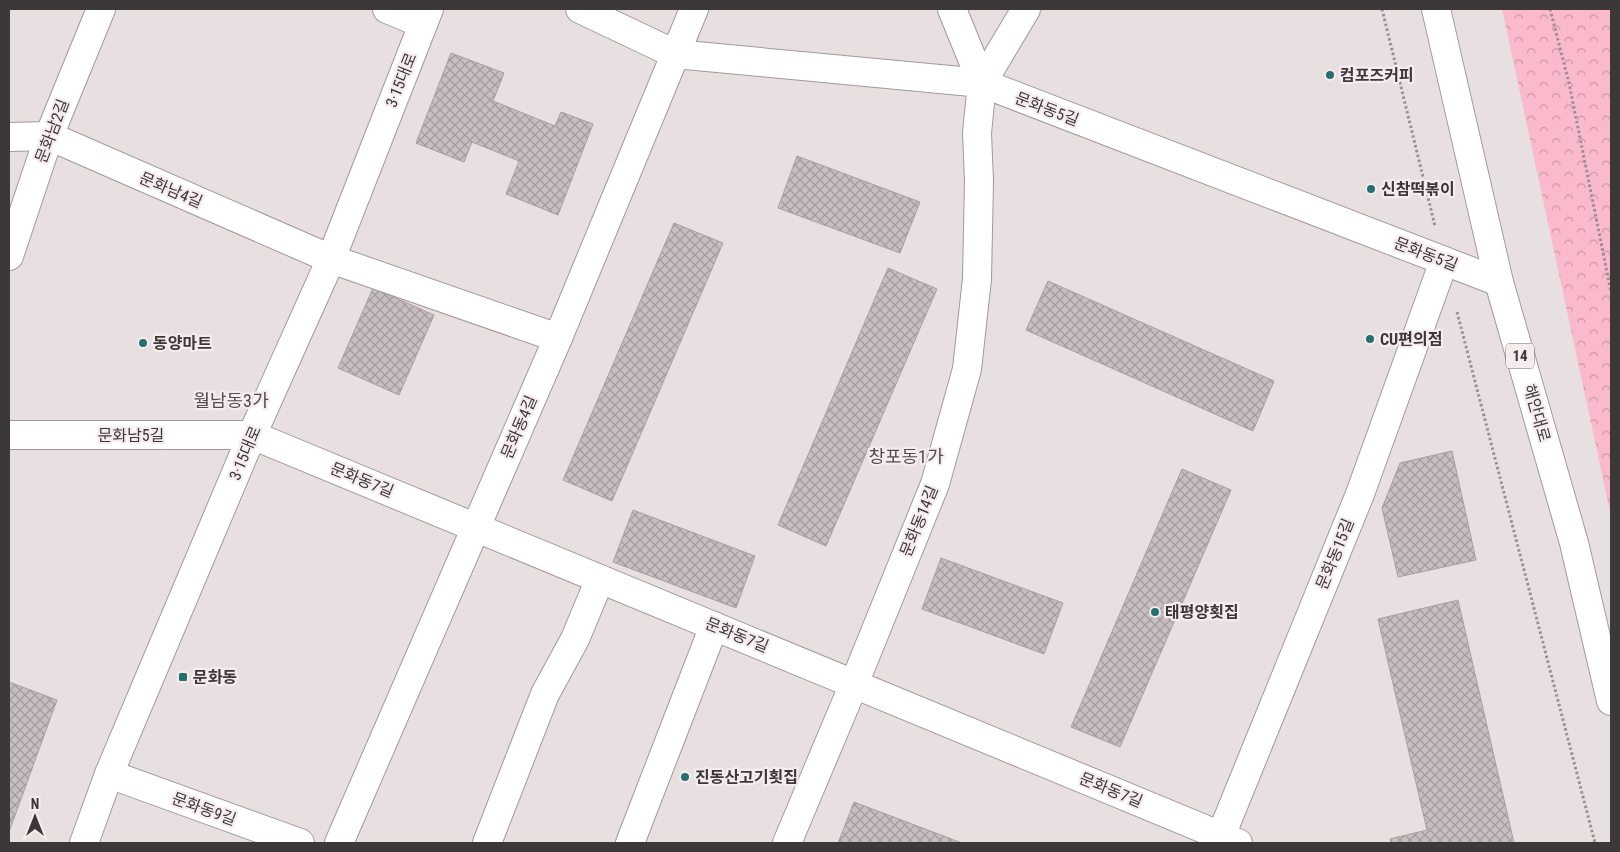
<svg xmlns="http://www.w3.org/2000/svg" width="1620" height="852" font-family="'Roboto Condensed','Noto Sans KR',sans-serif">
	<style>
		.forest { fill: url(#forest-crowns) }
		.building { fill: url(#building-cross-hatch); stroke: #a89fa1 }
		.lines { fill: none; stroke-linecap: round; stroke-linejoin: round }
		.minor-casing { stroke: #a2999b; stroke-width: 30 }
		.major-casing { stroke: #a2999b; stroke-width: 30 }
		.path { stroke: #989193; stroke-width: 3; stroke-dasharray: 2.5 2.5; stroke-linecap: butt }
		.minor { stroke: #fff; stroke-width: 28 }
		.major { stroke: #fff; stroke-width: 28 }
		.poi-dot { fill: #246f70; stroke: #f6ecee; stroke-width: 2 }
		.labels { text-anchor: middle; dominant-baseline: central; stroke-width: 4.5; stroke-linejoin: round; paint-order: stroke }
		.shield { fill: #f6ecee; stroke: #746e6f; stroke-width: 1 }
		.shield-label { font-size: 15px; font-weight: bold; fill: #3c3839 }
		.poi-label { font-size: 16px; font-weight: bold; fill: #3c3839; stroke: #f6ecee; text-anchor: start }
		.street-label { font-size: 16px; fill: #3c3839; stroke: #f6ecee }
		.neighbourhood-label { font-size: 18px; fill: #534b4d; stroke: #f6ecee }
	</style>
	<defs>
		<pattern id="forest-crowns" width="20" height="18" patternUnits="userSpaceOnUse" patternTransform="scale(1.25)"><rect width="20" height="18" fill="#fabacb"/><path d="M2 6a3 3 0 1 1 6 0M12 15a3 3 0 1 1 6 0" fill="none" stroke="#cc98a6"/></pattern>
		<pattern id="building-cross-hatch" width="8" height="8" patternUnits="userSpaceOnUse" patternTransform="scale(1.25)"><rect width="8" height="8" fill="#c7bec0"/><path d="M0 0l8 8M0 8l8-8" fill="none" stroke="#a39b9d"/></pattern>
	</defs>
	<rect width="100%" height="100%" fill="#e8dfe1"/>
	<path class="forest" d="M1502 9H1611V516Z"/>
	<g class="building">
		<path d="M451 53 504 73 493 101 555 126 561 112 593 124 558 215 506 194 519 161 472 142 464 162 416 143Z"/>
		<path d="M797 156 920 202 900 253 778 208Z"/>
		<path d="M674 223 723 243 612 501 563 480Z"/>
		<path d="M888 268 937 289 826 546 778 525Z"/>
		<path d="M1048 281 1274 381 1253 431 1026 330Z"/>
		<path d="M373 288 434 315 399 395 338 368Z"/>
		<path d="M1452 451 1476 560 1398 577 1382 508 1400 463Z"/>
		<path d="M1182 469 1231 490 1120 747 1071 727Z"/>
		<path d="M633 510 755 556 736 608 613 562Z"/>
		<path d="M941 558 1063 603 1044 654 922 609Z"/>
		<path d="M1458 600 1514 843H1391L1390 839 1427 830 1378 619Z"/>
		<path d="M9 682 57 700 9 832Z"/>
		<path d="M854 802 962 843H838Z"/>
	</g>
	<g class="lines">
		<defs>
			<g id="minor">
				<path d="M387 9 423 24"/>
				<path d="M580 9 675 54 982 83 1499 282"/>
				<path d="M952 9 982 83"/>
				<path d="M9 137 49 136 331 259 558 338"/>
				<path d="M9 256 49 136 101 9"/>
				<path d="M9 435H252L1238 843"/>
				<path d="M109 774 300 843"/>
				<path d="M84 843 109 774 252 435 331 259 429 9"/>
				<path d="M339 843 558 338 694 9"/>
				<path d="M487 843 545 694 575 639 600 579"/>
				<path d="M630 843 714 626"/>
				<path d="M787 843 854 684 935 484 967 369 977 279 979 181 977 133 982 83 1026 9"/>
				<path d="M1218 843 1360 494 1444 261"/>
			</g>
			<path id="major" d="M1436 9 1499 282 1574 543 1611 701"/>
		</defs>
		<use href="#minor" class="minor-casing"/>
		<use href="#major" class="major-casing"/>
		<g class="path">
			<path d="M1382 9 1435 226"/>
			<path d="M1550 9 1569 83 1611 292"/>
			<path d="M1457 312 1595 843"/>
		</g>
		<use href="#minor" class="minor"/>
		<use href="#major" class="major"/>
	</g>
	<g class="poi-dot">
		<circle cx="1330" cy="75" r="5"/>
		<circle cx="1371" cy="189" r="5"/>
		<circle cx="1370" cy="339" r="5"/>
		<circle cx="143" cy="343" r="5"/>
		<circle cx="1155" cy="612" r="5"/>
		<rect x="178" y="672" width="10" height="10" rx="2.5"/>
		<circle cx="685" cy="777" r="5"/>
	</g>
	<g class="labels">
		<rect class="shield" x="1506" y="343.5" width="28" height="25" rx="4"/>
		<g class="shield-label">
			<text x="1520" y="356">14</text>
		</g>
		<g class="poi-label">
			<text x="1340" y="75">컴포즈커피</text>
			<text x="1381" y="189">신참떡볶이</text>
			<text x="1380" y="339">CU편의점</text>
			<text x="153" y="343">동양마트</text>
			<text x="1165" y="612">태평양횟집</text>
			<text x="193" y="677">문화동</text>
			<text x="695" y="777">진동산고기횟집</text>
		</g>
		<g class="street-label">
			<text transform="translate(401 80) rotate(-68)">3·15대로</text>
			<text transform="translate(1047 109) rotate(21)">문화동5길</text>
			<text transform="translate(52 131) rotate(-69)">문화남2길</text>
			<text transform="translate(171 190) rotate(23)">문화남4길</text>
			<text transform="translate(1426 254) rotate(21)">문화동5길</text>
			<text transform="translate(1537 413) rotate(74)">해안대로</text>
			<text transform="translate(519 427) rotate(-67)">문화동4길</text>
			<text x="131" y="435">문화남5길</text>
			<text transform="translate(245 453) rotate(-67)">3·15대로</text>
			<text transform="translate(362 480) rotate(22)">문화동7길</text>
			<text transform="translate(919 521) rotate(-68)">문화동14길</text>
			<text transform="translate(1335 554) rotate(-68)">문화동15길</text>
			<text transform="translate(737 635) rotate(22)">문화동7길</text>
			<text transform="translate(1111 790) rotate(22)">문화동7길</text>
			<text transform="translate(204 809) rotate(20)">문화동9길</text>
		</g>
		<g class="neighbourhood-label">
			<text x="231" y="400">월남동3가</text>
			<text x="906" y="456">창포동1가</text>
		</g>
	</g>
	<rect width="1620" height="852" fill="none" stroke="#3c3839" stroke-width="20"/>
	<g transform="translate(35 817)" stroke="#f6ecee" stroke-width="4" paint-order="stroke">
	<path d="M0-4L9 19L0 12L-9 19Z" fill="#3c3839"/>
	<text y="-8" font-size="14" font-weight="bold" text-anchor="middle" fill="#3c3839">N</text>
	</g>
</svg>
